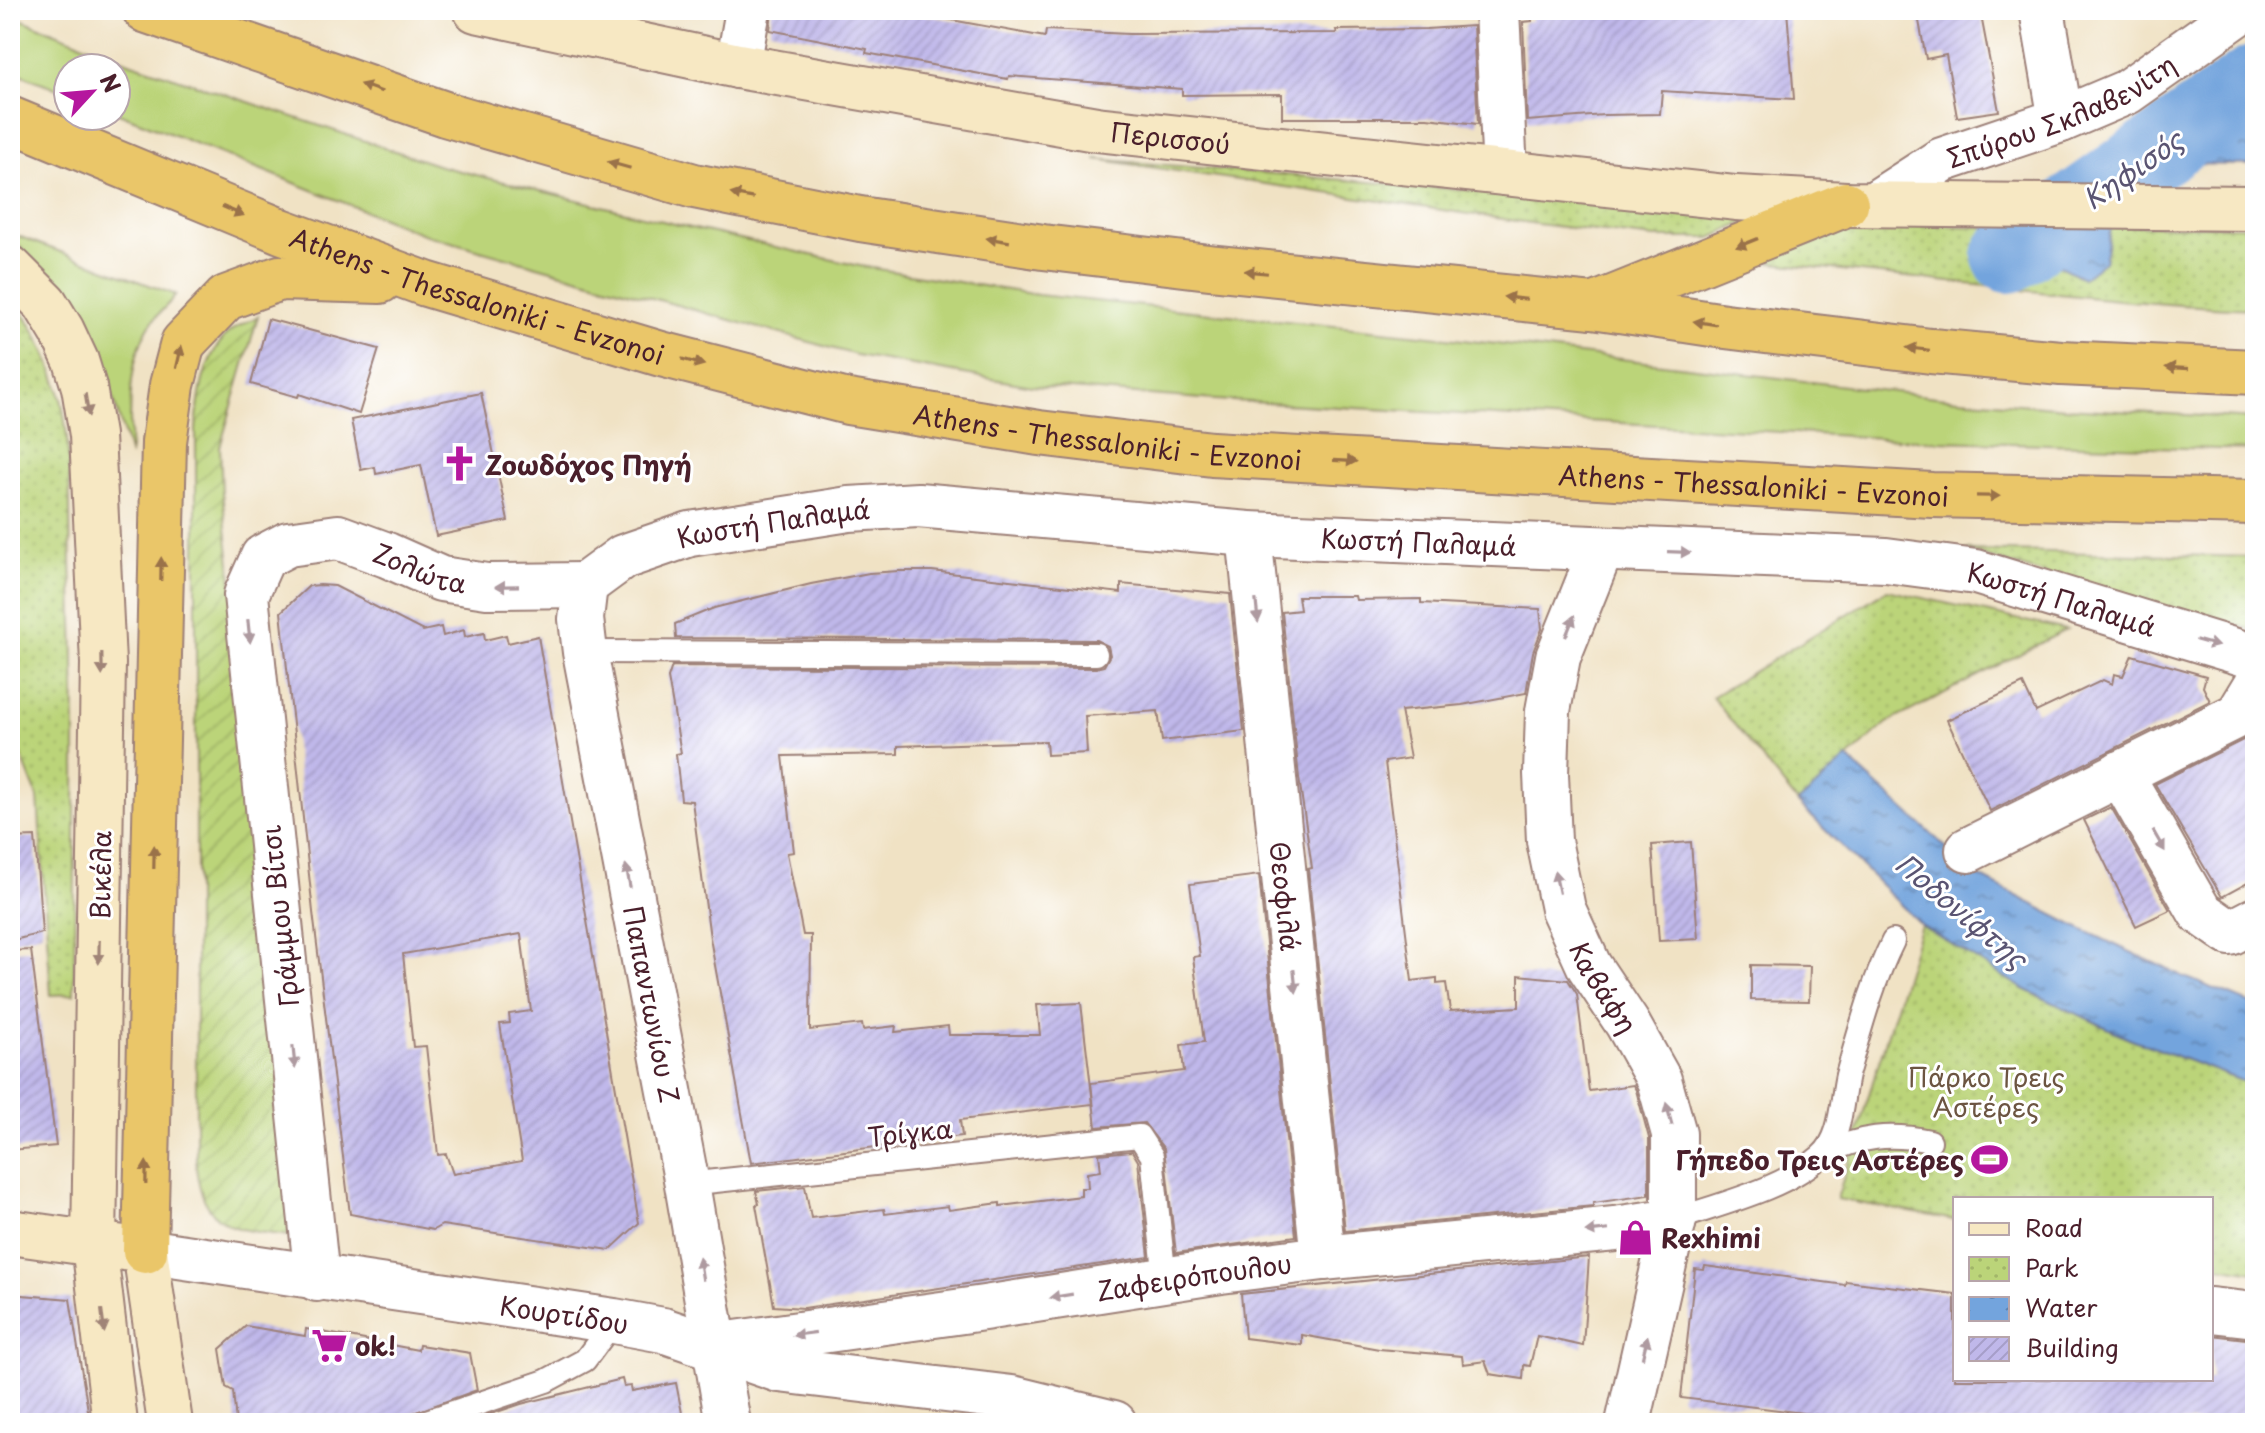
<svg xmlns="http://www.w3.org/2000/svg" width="2265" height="1433" font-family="'Playpen Sans',sans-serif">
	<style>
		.grass { fill: #bbd479; stroke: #827a52; stroke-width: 2 }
		.park { fill: url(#park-dots); stroke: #827a52; stroke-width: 2 }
		.garden { fill: url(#garden-furrows); stroke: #827a52; stroke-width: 2 }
		.water { fill: url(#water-ripples); stroke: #5e6284; stroke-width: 2 }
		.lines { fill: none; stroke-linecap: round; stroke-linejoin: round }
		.river { stroke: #73a4dd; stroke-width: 74 }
		.building { fill: url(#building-hatch); fill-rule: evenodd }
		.lane-casing { stroke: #9d8078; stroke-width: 26 }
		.street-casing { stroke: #9d8078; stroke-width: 48 }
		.secondary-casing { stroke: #9d8078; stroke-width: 48 }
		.highway-casing { stroke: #9d8078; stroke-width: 48 }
		.lane { stroke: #fff; stroke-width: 22 }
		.street { stroke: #fff; stroke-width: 44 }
		.secondary { stroke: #f7e8c3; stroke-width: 44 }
		.highway { stroke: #eac669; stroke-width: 44 }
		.oneway { fill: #9a724a }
		.oneway2 { fill: #a08477 }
		.oneway3 { fill: #ae9aa0 }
		.labels { text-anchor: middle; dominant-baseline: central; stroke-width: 6; stroke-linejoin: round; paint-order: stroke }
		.street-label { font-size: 26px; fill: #4a1f2b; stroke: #fff }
		.poi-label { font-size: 26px; font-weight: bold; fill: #4a1f2b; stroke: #fff; text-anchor: start }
		.park-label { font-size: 26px; fill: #6c5542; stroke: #fff }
		.water-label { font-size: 28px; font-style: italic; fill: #5a5472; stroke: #fff }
	</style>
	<defs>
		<pattern id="park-dots" width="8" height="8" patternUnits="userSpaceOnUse" patternTransform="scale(2)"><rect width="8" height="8" fill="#bbd479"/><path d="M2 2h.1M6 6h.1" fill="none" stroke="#a2b669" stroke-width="1.8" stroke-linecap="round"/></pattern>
		<pattern id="garden-furrows" width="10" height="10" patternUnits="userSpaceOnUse" patternTransform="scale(2)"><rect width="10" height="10" fill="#bbd479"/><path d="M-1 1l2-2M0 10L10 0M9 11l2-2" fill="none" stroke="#a2b669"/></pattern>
		<pattern id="water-ripples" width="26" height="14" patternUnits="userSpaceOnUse" patternTransform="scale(2)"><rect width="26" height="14" fill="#73a4dd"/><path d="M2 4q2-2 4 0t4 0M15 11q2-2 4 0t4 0" fill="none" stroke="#6085b3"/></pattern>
		<pattern id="building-hatch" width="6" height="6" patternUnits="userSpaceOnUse" patternTransform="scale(2)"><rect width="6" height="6" fill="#c0b8ea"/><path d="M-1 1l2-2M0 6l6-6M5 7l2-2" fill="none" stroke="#a69ec9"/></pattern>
	</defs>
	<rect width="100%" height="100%" fill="#fff"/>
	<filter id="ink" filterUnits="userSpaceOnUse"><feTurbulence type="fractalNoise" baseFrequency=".0125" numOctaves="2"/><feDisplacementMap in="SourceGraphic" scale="16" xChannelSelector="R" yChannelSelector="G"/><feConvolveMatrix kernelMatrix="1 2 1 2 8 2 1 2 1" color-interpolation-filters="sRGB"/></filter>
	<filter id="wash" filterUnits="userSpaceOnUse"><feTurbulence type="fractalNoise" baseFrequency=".006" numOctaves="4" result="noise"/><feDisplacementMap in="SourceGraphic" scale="32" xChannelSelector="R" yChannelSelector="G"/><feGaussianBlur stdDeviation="1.8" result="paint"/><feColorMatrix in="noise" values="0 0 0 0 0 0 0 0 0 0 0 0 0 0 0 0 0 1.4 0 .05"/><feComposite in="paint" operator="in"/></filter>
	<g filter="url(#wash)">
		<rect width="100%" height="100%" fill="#f0e2c4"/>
		<g class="grass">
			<path d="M10 15 132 63 440 166 691 228 860 266 1038 295 1430 336 1936 397 2066 408 2255 419V450L1937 441 1215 400 1032 386 856 355 423 234 116 112V68H68V93L10 70Z"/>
			<path d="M10 233 176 295C167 306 155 316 148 328 126 366 131 413 130 456 115 400 98 344 65 296 50 274 29 256 10 237Z"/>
		</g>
		<g class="park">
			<path d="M1095 159 1762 215 1711 238H1654L1537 224Z"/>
			<path d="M1841 223 1984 227 2083 278 2111 226H2255V309C2092 303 1932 277 1770 263L1779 252Z"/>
			<path d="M10 296C35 326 52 361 61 399 72 448 69 511 71 562 77 706 75 850 74 994L51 995 38 798 10 727Z"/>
			<path d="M1965 550 2255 557V630L2125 599Z"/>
			<path d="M1887 590 2066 630 1887 723 1798 803 1712 697Z"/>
			<path d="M1921 925 2022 988 2129 1038 2255 1086V1272L2211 1265V1199H1955V1220L1837 1199Z"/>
		</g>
		<path class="garden" d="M258 316 220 447 222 492 305 1238C247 1229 203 1238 196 1166V429C199 396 202 362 226 335 233 327 248 322 258 316Z"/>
		<g class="water">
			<path d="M2255 42V165L2090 163Z"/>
			<path d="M2111 226 2104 262 2083 278 1984 227Z"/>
			<path d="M1847 758 1978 876 2077 927 2182 976 2255 1005V1086L2129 1038 2022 988 1921 925 1798 803Z"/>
		</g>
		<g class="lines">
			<path class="river" d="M2009 256 2255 82"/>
		</g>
		<g id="blocks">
			<g class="building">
				<path d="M772 10H897L1045 37 1046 30 1129 34 1337 33 1336 30 1426 29 1473 26 1478 124 1427 118H1282V94L1182 95V89L1009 76 1008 79 866 53 867 49 770 30Z"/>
				<path d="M1531 10H1787L1794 99 1662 91 1660 114 1604 115 1527 121 1523 22 1532 21Z"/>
				<path d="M1917 10H1980L1999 111 1957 117 1946 55 1926 59Z"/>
				<path d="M268 319 379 349 359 414 299 394 298 397 251 384Z"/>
				<path d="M481 393 508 521 436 536 421 465 376 474 375 467 361 470 351 420Z"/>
				<path d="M899 571H932L1121 593V584L1230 594 1244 731 1162 741 1158 711 1085 716 1087 753 1047 755 1046 741 898 746V754L783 756 794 852 787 853 803 935H811L810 1030 862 1024 863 1030 896 1026 895 1032 948 1026 949 1035H1040L1037 1005 1081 1003 1093 1104 960 1120 962 1136 751 1163 710 938 692 801 681 800 676 754 681 753 668 678 672 666 1096 668 1104 666 1110 655 1108 646 1096 640 676 638 675 624 714 608 811 584 869 573Z"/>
				<path d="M320 585 335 586 423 631 441 627 443 636 464 630 465 637 484 633 485 640 506 635 508 643 538 636 639 1223 610 1250 442 1225 433 1230 350 1214 313 912 281 612 309 586ZM521 934 531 1011 509 1014 510 1023 500 1024 522 1161 453 1174 446 1154 438 1155 426 1046 413 1047 403 954Z"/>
				<path d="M1298 596H1355L1356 600 1421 599V603L1540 609 1542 629 1533 652 1526 693 1462 705 1401 711 1410 758 1385 762 1412 981 1437 978V984L1446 983 1450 1011 1519 1007V975L1568 980 1577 994 1589 1091 1633 1085 1636 1090 1649 1138V1195L1593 1203V1206L1345 1231 1308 869 1312 868 1299 778 1282 612 1300 610Z"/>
				<path d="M2132 655 2206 676 2203 687 2210 701 1990 811 1947 720 2023 684 2036 712 2103 680 2112 684 2114 674 2123 676Z"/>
				<path d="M2255 734V879L2222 897 2155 784Z"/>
				<path d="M2111 807 2170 910 2136 926 2084 820Z"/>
				<path d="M35 837 42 933 10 941V838Z"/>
				<path d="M1691 842 1698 939 1659 941 1652 845Z"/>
				<path d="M1259 875 1296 1236 1176 1253 1164 1149 1144 1123 1096 1127 1091 1083 1184 1071 1181 1045 1204 1042 1193 957 1200 956 1190 884Z"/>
				<path d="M31 950 56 1146 10 1150V951Z"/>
				<path d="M1751 965 1810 966 1809 1001 1751 1000Z"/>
				<path d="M1132 1151 1138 1161 1149 1257 804 1308 774 1306 756 1205 759 1204 756 1191 805 1186 811 1218 884 1209 885 1214 948 1206 949 1210 1000 1203V1206L1081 1196V1188H1088L1087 1173 1101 1171 1099 1154Z"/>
				<path d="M1589 1257 1583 1346 1537 1336 1530 1366 1524 1365 1523 1379 1490 1374 1485 1361 1463 1364 1462 1356 1379 1349 1302 1335V1345L1245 1338 1241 1294Z"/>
				<path d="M1705 1266 1845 1285 1846 1281 1955 1294V1379H2211V1335L2255 1340V1423H1827L1828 1416 1681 1398 1695 1269 1704 1270Z"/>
				<path d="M10 1294 70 1299 90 1423H10Z"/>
				<path d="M246 1326 305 1336 306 1329 418 1350 419 1345 470 1353 477 1390 386 1423H236L233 1391 226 1387 220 1349Z"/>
				<path d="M622 1379 624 1387 631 1386 632 1391 676 1383 684 1423H489L488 1415 521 1404Z"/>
			</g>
		</g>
	</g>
	<g filter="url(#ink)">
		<use href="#blocks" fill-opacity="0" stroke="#9d8078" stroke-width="2"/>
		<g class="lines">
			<defs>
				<g id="lane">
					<path d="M585 652 1096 654"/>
					<path d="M1824 1154C1860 1136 1890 1133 1930 1141"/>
					<path d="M687 1184 1139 1136 1152 1156 1165 1280"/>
					<path d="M1674 1220C1720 1204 1784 1189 1821 1156 1842 1138 1841 1101 1847 1075 1860 1030 1872 983 1893 941"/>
					<path d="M421 1423 546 1381 585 1360 614 1321"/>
				</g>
				<g id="street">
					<path d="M1497 10 1505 173"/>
					<path d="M2042 10 2061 120"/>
					<path d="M738 66 748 10"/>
					<path id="s1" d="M1874 204 1942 160 2061 120 2127 92 2243 10"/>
					<path id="s2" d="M1249 534 1323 1258"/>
					<path id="s3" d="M1601 550 1558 657 1548 711 1546 774 1549 841 1563 909 1589 966 1627 1023 1659 1080 1674 1134V1220L1628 1423"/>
					<path id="s4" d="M585 585 623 557 690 534 849 509 918 505 1249 534 1886 560 1976 572 2255 657"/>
					<path id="s5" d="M585 585 581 619 585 652 687 1184 728 1423"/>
					<path d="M2120 773 2200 912 2230 933 2255 920"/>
					<path d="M1968 850 2238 715 2255 687"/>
					<path id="s6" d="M145 1251 614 1321 663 1330 779 1370 1012 1398 1114 1423"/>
					<path id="s7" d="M317 1279 246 595 263 557 288 544 338 537 387 555 441 579 487 586 585 585"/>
					<path d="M2211 1310 2255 1315"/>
					<path id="s8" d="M721 1345 984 1308 1221 1271 1323 1258 1615 1229 1674 1220"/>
				</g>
				<g id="secondary">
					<path id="s9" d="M476 10 738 66 1096 129 1736 198 1846 204 2255 208"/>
					<path d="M10 268 45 303 62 331 76 361 84 387 92 435 103 663 94 1244 115 1423"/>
					<path d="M10 1232 145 1251 170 1423"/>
				</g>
				<g id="highway">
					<path d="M145 10 445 114 694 186 860 219 1043 247 1209 267 1593 306 1725 326 1931 351 2061 363 2255 372"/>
					<path id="s10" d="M10 119 281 231 426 284 661 354 848 402 1039 433 1212 454 1932 495 2255 502"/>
					<path d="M1593 306 1846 204"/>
					<path d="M145 1251 164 442 172 385 183 343 226 298 280 278 380 281"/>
				</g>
			</defs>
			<use href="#lane" class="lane-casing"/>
			<use href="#street" class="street-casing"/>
			<use href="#secondary" class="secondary-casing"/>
			<use href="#highway" class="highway-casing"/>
			<use href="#lane" class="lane"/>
			<use href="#street" class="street"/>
			<use href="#secondary" class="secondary"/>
			<use href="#highway" class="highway"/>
		</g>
		<defs><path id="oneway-solid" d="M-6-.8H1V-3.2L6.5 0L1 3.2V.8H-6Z" transform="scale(2)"/></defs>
		<g class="oneway">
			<use href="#oneway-solid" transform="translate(371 88) rotate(-161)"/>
			<use href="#oneway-solid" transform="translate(619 165) rotate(-164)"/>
			<use href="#oneway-solid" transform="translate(742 196) rotate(-169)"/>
			<use href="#oneway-solid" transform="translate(233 211) rotate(23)"/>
			<use href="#oneway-solid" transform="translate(998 240) rotate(-171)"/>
			<use href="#oneway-solid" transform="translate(1747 243) rotate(158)"/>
			<use href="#oneway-solid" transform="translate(1256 272) rotate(-174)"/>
			<use href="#oneway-solid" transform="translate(1515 298) rotate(-174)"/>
			<use href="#oneway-solid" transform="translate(1705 323) rotate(-171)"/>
			<use href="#oneway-solid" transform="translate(1918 349) rotate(-173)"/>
			<use href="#oneway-solid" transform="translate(179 357) rotate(-77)"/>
			<use href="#oneway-solid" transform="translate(693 362) rotate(15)"/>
			<use href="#oneway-solid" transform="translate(2177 368) rotate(-177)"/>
			<use href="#oneway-solid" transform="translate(1345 461) rotate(3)"/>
			<use href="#oneway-solid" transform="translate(1988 496) rotate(1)"/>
			<use href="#oneway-solid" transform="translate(161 569) rotate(-89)"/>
			<use href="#oneway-solid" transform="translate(154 857) rotate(-89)"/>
			<use href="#oneway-solid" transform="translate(146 1173) rotate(-89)"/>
		</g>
		<g class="oneway2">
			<use href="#oneway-solid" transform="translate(87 405) rotate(81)"/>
			<use href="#oneway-solid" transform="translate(102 664) rotate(89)"/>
			<use href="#oneway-solid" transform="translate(99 952) rotate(91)"/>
			<use href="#oneway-solid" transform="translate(103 1321) rotate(83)"/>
		</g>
		<g class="oneway3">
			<use href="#oneway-solid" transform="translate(1679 552) rotate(2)"/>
			<use href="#oneway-solid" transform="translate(507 586) rotate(179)"/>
			<use href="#oneway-solid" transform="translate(1257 611) rotate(84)"/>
			<use href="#oneway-solid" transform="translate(1570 626) rotate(-68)"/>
			<use href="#oneway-solid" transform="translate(249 631) rotate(84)"/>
			<use href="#oneway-solid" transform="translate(2207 643) rotate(16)"/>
			<use href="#oneway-solid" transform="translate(2159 841) rotate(60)"/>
			<use href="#oneway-solid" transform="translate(628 876) rotate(-101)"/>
			<use href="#oneway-solid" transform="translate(1557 882) rotate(-102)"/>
			<use href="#oneway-solid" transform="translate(1295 981) rotate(84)"/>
			<use href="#oneway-solid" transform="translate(294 1057) rotate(84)"/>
			<use href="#oneway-solid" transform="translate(1669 1114) rotate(-105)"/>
			<use href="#oneway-solid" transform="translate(1597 1231) rotate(174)"/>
			<use href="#oneway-solid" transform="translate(701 1269) rotate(-99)"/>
			<use href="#oneway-solid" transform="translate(1061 1296) rotate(171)"/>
			<use href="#oneway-solid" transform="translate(804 1334) rotate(172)"/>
			<use href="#oneway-solid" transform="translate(1645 1347) rotate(-77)"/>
		</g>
	</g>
	<defs>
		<symbol id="church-bare" viewBox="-9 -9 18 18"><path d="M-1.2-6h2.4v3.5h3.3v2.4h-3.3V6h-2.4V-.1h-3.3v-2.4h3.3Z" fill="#b5179e" stroke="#fff" stroke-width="2.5" paint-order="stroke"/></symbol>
		<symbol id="stadium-bare" viewBox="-9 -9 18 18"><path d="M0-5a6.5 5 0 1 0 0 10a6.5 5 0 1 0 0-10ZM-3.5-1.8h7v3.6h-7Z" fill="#b5179e" stroke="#fff" stroke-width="2.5" paint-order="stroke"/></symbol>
		<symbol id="shop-bare" viewBox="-9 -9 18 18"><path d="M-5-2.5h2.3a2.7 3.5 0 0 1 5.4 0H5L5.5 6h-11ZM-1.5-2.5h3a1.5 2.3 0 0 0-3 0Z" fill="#b5179e" stroke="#fff" stroke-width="2.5" paint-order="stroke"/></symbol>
		<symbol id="supermarket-bare" viewBox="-9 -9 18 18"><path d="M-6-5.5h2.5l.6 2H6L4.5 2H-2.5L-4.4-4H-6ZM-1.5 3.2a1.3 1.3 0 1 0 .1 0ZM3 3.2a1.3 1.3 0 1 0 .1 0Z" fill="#b5179e" stroke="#fff" stroke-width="2.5" paint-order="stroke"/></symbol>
	</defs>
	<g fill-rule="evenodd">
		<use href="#church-bare" x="434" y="438" width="51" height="51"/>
		<use href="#stadium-bare" x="1964" y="1134" width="51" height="51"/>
		<use href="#shop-bare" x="1610" y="1212" width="51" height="51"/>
		<use href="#supermarket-bare" x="304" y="1320" width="51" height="51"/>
	</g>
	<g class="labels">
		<g class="street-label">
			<text stroke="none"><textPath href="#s1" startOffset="210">Σπύρου Σκλαβενίτη</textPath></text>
			<text stroke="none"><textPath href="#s9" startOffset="706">Περισσού</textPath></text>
			<text stroke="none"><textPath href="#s10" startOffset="500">Athens - Thessaloniki - Evzonoi</textPath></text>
			<text stroke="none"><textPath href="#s10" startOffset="1148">Athens - Thessaloniki - Evzonoi</textPath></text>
			<text stroke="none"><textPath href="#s10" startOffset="1796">Athens - Thessaloniki - Evzonoi</textPath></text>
			<text stroke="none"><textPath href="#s4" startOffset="202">Κωστή Παλαμά</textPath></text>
			<text stroke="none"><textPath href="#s4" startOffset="850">Κωστή Παλαμά</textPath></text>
			<text stroke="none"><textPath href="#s7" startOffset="896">Ζολώτα</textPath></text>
			<text stroke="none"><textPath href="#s4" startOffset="1498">Κωστή Παλαμά</textPath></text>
			<text transform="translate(100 875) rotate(-89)">Βικέλα</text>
			<text stroke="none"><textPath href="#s2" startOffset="364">Θεοφιλά</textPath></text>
			<text transform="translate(279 916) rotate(-96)">Γράμμου Βίτσι</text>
			<text stroke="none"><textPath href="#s3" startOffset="458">Καβάφη</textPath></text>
			<text stroke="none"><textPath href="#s5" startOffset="426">Παπαντωνίου Ζ</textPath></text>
			<text transform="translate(910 1132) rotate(-6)">Τρίγκα</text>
			<text stroke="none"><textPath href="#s8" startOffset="478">Ζαφειρόπουλου</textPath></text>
			<text stroke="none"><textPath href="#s6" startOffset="424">Κουρτίδου</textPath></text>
		</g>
		<g class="poi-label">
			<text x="485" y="464">Ζοωδόχος Πηγή</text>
			<text x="1964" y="1159" text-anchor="end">Γήπεδο Τρεις Αστέρες</text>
			<text x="1661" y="1237">Rexhimi</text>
			<text x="355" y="1345">ok!</text>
		</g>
		<g class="park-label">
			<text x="1986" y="1076">Πάρκο Τρεις<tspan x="1986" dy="30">Αστέρες</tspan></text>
		</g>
		<g class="water-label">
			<text transform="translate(2132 169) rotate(-35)">Κηφισός</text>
			<text transform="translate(1962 910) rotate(40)">Ποδονίφτης</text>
		</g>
	</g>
	<rect width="2265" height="1433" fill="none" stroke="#fff" stroke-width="40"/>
	<rect x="1953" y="1197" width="260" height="184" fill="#ffffff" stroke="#b7a5aa" stroke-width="2"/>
	<rect x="1969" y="1223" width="40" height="12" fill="#f7e8c3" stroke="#b7a5aa" stroke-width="2"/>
	<text x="2025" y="1237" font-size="24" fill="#4a1f2b">Road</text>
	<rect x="1969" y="1257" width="40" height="24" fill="url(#park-dots)" stroke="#b7a5aa" stroke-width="2"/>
	<text x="2025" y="1277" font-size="24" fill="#4a1f2b">Park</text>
	<rect x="1969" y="1297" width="40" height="24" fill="url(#water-ripples)" stroke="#b7a5aa" stroke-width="2"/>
	<text x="2025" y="1317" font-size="24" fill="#4a1f2b">Water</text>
	<rect x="1969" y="1337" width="40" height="24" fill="url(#building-hatch)" stroke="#b7a5aa" stroke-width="2"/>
	<text x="2025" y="1357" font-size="24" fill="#4a1f2b">Building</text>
	<g transform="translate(92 92) rotate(64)"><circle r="38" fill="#ffffff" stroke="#b7a5aa" stroke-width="2"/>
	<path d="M0-6L14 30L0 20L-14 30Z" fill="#b5179e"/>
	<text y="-12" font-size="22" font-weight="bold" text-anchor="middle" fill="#4a1f2b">N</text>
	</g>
</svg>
